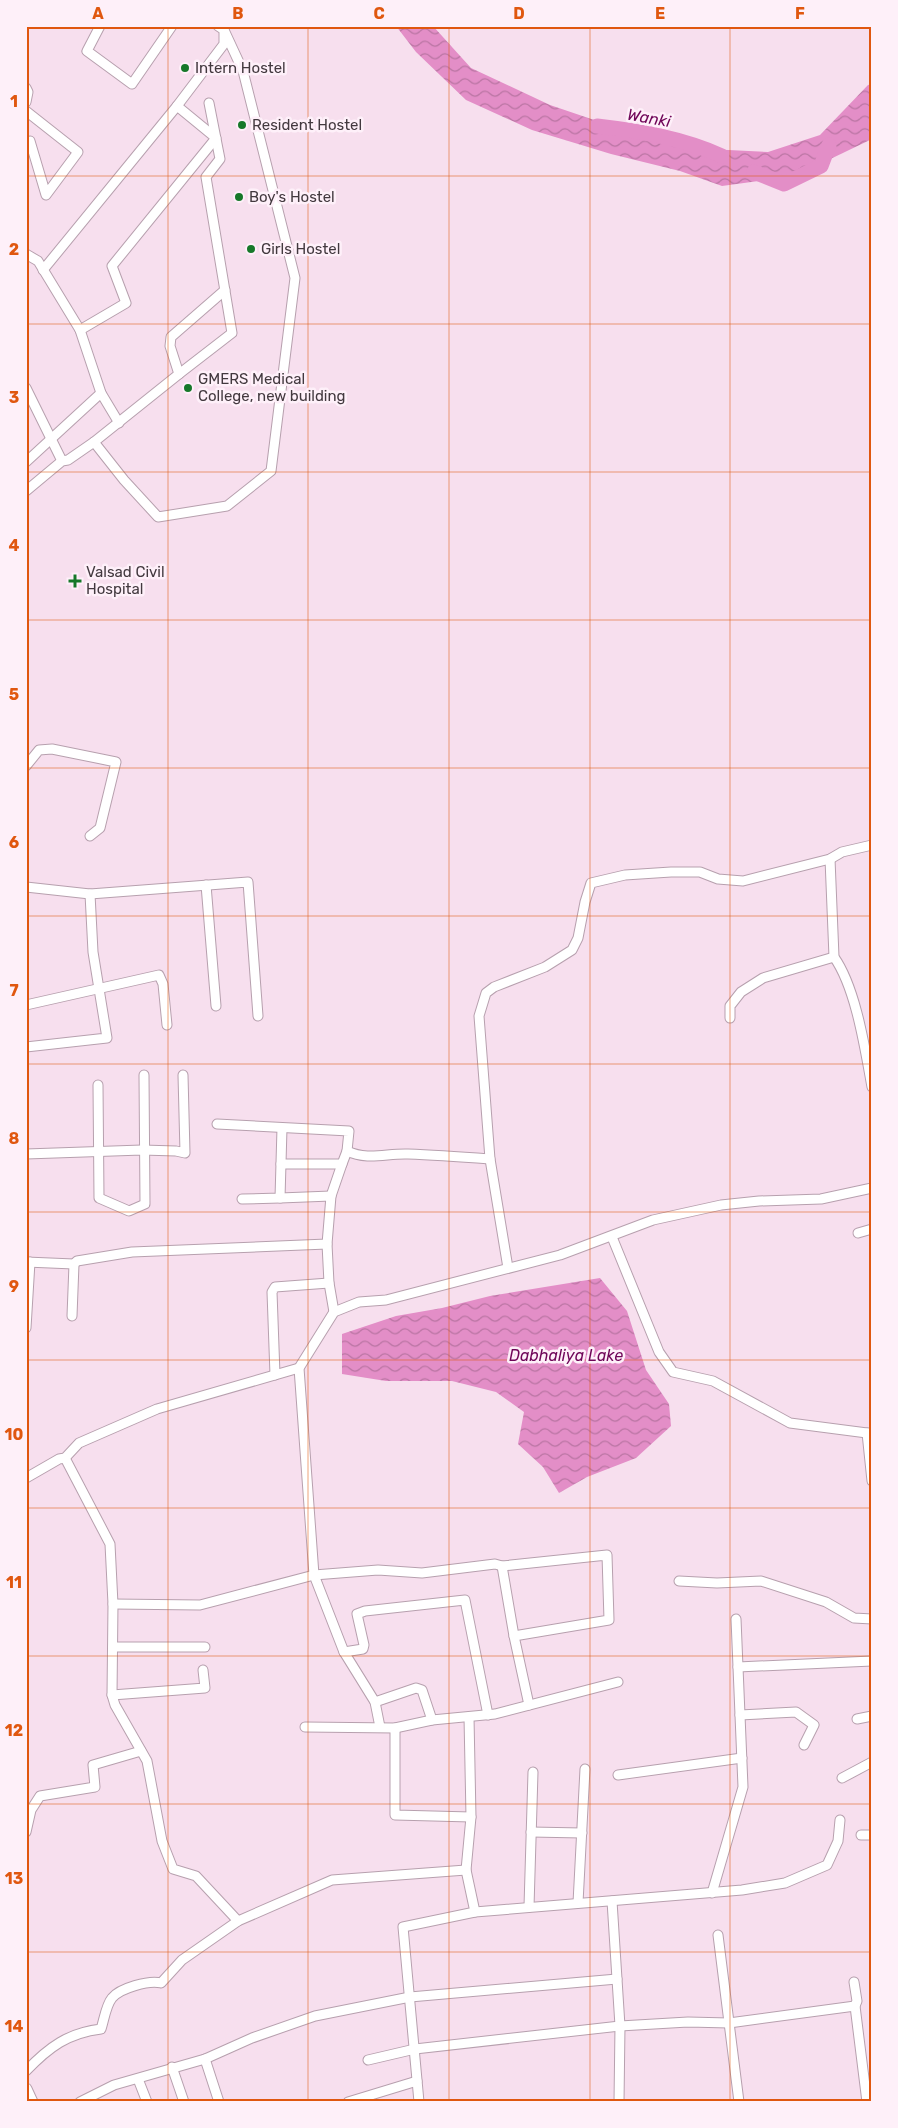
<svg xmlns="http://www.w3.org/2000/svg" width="898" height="2128" font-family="Rubik,sans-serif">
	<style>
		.water { fill: url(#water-waves) }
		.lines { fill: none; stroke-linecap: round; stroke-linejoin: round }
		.river { stroke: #e38ec7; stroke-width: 15 }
		.minor-casing { stroke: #b7a0ae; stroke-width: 11 }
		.tertiary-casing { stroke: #b7a0ae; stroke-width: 13 }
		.minor { stroke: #fff; stroke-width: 9 }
		.tertiary { stroke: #fff; stroke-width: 11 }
		.grid { fill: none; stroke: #e0570f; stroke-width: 1; stroke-opacity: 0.55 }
		.poi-dot { fill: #167829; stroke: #fef0f9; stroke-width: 2 }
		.labels { text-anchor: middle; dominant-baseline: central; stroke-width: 5; stroke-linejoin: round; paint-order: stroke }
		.poi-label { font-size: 15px; fill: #43393f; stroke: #fef0f9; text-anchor: start }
		.water-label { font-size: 16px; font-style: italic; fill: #6f0558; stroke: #fef0f9 }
		.neatline { fill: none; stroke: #e0570f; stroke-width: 2 }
		.grid-label { font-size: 16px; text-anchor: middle; font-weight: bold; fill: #e0570f }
	</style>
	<defs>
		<pattern id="water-waves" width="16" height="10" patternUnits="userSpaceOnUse" patternTransform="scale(1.25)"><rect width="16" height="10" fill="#e38ec7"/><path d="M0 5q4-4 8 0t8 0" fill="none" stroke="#ba75a3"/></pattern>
	</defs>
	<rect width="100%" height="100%" fill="#f7dfee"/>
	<g class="water">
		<path d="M396 26H433L471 68 550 105 656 141 708 149 768 152 820 135 868 85 872 84V139L795 176 722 186 680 171 611 154 532 130 466 100 416 52Z"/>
		<path d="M600 1278 627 1311 646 1370 669 1404 671 1426 636 1458 587 1477 559 1493 543 1467 518 1444 524 1412 496 1392 452 1381H386L342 1374V1334L396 1316 442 1308 490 1296Z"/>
	</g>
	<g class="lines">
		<g class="river">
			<path d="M597 126C640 131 682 138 722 156"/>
			<path d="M754 172 784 184 821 166 829 145"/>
		</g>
		<defs>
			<g id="minor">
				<path d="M100 26 87 51 132 84 172 26"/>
				<path d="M26 88 28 92 26 102"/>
				<path d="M177 106 224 44V30L218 26"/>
				<path d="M26 111 78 152 46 195 30 141 26 142"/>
				<path d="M26 254 38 261 80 330 101 393 119 423"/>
				<path d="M43 270 177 106 216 138 112 266 126 303 80 330"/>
				<path d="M179 374 232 333 206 177 220 159 209 103"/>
				<path d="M26 388 62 461"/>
				<path d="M94 442 124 480 158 517 227 506 271 471 295 278 243 71 224 30"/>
				<path d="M26 462 101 393"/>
				<path d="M26 491 62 461 68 460 94 442 179 374 170 346 171 337 225 290"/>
				<path d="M26 766 39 750 52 749 116 762 100 828 90 836"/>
				<path d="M830 859 834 957C856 988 865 1049 872 1087"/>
				<path d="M206 885 216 1006"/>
				<path d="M26 887 90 894 248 882 258 1016"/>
				<path d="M26 1005 159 975 163 984 167 1025"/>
				<path d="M730 1018V1006L741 992 763 978 834 957"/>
				<path d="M26 1047 107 1038 93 952 90 894"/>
				<path d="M98 1085 99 1198 129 1211 145 1204 144 1075"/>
				<path d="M217 1124 349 1131 347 1151C368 1161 387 1153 408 1154 435 1155 463 1157 490 1159"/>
				<path d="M26 1154 142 1150 176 1151 185 1153 183 1075"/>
				<path d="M281 1164H342L347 1151"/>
				<path d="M331 1196 342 1164"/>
				<path d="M242 1199 280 1198 282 1128"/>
				<path d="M858 1233 872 1229"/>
				<path d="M612 1237 659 1352 673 1372 713 1381 790 1423 867 1433"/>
				<path d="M327 1244 329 1283 334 1312"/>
				<path d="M26 1262 74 1264 77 1261 132 1252 327 1244 331 1196 280 1198"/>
				<path d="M508 1268 490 1159 479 1016 486 993 494 987 545 967 572 950 578 938 585 902 591 883 625 875 671 872H700L718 879 743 881 830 859 842 852 872 845"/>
				<path d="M72 1316 74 1264"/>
				<path d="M26 1328 30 1262"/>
				<path d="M275 1375 272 1292 275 1287 329 1283"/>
				<path d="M872 1433H867L872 1481"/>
				<path d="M65 1458 110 1544 113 1604 112 1695 115 1705 147 1761 162 1841 173 1869 196 1876 238 1921"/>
				<path d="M26 1478 59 1459 65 1458 79 1443 157 1409 299 1368"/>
				<path d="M502 1566 514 1636 529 1705"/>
				<path d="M679 1581 717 1583 761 1581 826 1602 854 1618 872 1619"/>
				<path d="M113 1604 200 1605 314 1575 378 1570 422 1573 495 1564 502 1566 607 1555 609 1620 514 1636"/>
				<path d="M113 1647H205"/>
				<path d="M344 1652 363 1649 364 1645 357 1614 365 1611 465 1600 488 1715"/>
				<path d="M738 1667 872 1661"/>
				<path d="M112 1695 205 1688 203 1670"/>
				<path d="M375 1702 416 1688 422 1690 432 1720"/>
				<path d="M740 1715 796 1712 814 1725 804 1745"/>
				<path d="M469 1717 471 1817 466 1870 475 1912"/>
				<path d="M857 1719 872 1716"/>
				<path d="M305 1727 395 1728 432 1720 495 1714 618 1682"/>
				<path d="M380 1727 375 1702 344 1652 314 1575 299 1368 334 1312 359 1302 386 1300 560 1255 653 1220 721 1205 759 1201 821 1199 872 1188"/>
				<path d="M395 1728V1815L471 1817"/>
				<path d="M618 1775 742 1758"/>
				<path d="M842 1778 872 1762"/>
				<path d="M26 1832 31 1810 40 1796 95 1787 93 1765 141 1751"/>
				<path d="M531 1832 582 1833"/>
				<path d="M861 1835H872"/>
				<path d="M712 1893 743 1787 736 1619"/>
				<path d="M612 1901 620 2026 619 2102"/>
				<path d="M578 1903 585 1769"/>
				<path d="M529 1907 533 1772"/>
				<path d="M718 1935 739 2102"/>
				<path d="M854 1982 857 2001 855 2006 867 2102"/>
				<path d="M205 2059 219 2102"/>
				<path d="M368 2060 415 2049 620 2026 688 2022 729 2023 855 2006"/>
				<path d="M172 2067 184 2102"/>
				<path d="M26 2071C49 2047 68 2033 101 2029 104 2020 106 2005 112 1998 120 1988 149 1980 161 1983L182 1960 238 1921 332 1880 466 1870"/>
				<path d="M138 2079 147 2102"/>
				<path d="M80 2102 114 2085 205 2059 252 2038 315 2016 410 1997 617 1979"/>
				<path d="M348 2102 417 2081"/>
				<path d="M419 2102 403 1927 475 1912 742 1890 785 1883 827 1865 838 1841 840 1820"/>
			</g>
			<path id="tertiary" d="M26 2089 32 2102"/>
		</defs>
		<use href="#minor" class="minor-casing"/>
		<use href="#tertiary" class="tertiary-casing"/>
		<use href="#minor" class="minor"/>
		<use href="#tertiary" class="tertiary"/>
	</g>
	<path class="grid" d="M168 26V2102M308 26V2102M449 26V2102M590 26V2102M730 26V2102M26 176H872M26 324H872M26 472H872M26 620H872M26 768H872M26 916H872M26 1064H872M26 1212H872M26 1360H872M26 1508H872M26 1656H872M26 1804H872M26 1952H872"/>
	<g class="poi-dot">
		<circle cx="185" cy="68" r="5"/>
		<circle cx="242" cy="125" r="5"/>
		<circle cx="239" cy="197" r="5"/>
		<circle cx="251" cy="249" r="5"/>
		<circle cx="188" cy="388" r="5"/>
		<path d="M72.5 573.5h5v5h5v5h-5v5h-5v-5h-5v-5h5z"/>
	</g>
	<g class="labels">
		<g class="poi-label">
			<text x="195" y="68">Intern Hostel</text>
			<text x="252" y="125">Resident Hostel</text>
			<text x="249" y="197">Boy's Hostel</text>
			<text x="261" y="249">Girls Hostel</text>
			<text x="198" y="379">GMERS Medical<tspan x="198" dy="17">College, new building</tspan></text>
			<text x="86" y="572">Valsad Civil<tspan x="86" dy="17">Hospital</tspan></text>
		</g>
		<g class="water-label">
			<text transform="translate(649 118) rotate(10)">Wanki</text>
			<text x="566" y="1355">Dabhaliya Lake</text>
		</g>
	</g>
	<rect width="898" height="2128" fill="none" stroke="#fef0f9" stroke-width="55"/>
	<rect x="28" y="28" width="842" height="2072" class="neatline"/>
	<g class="grid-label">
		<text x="98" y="19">A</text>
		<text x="238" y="19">B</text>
		<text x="379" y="19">C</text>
		<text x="519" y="19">D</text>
		<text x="660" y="19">E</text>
		<text x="800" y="19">F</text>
		<text x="14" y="107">1</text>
		<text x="14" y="255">2</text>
		<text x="14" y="403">3</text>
		<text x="14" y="551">4</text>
		<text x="14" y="700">5</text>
		<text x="14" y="848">6</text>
		<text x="14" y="996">7</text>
		<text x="14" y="1144">8</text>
		<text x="14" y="1292">9</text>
		<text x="14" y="1440">10</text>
		<text x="14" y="1588">11</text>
		<text x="14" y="1736">12</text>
		<text x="14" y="1884">13</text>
		<text x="14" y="2032">14</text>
	</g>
</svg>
